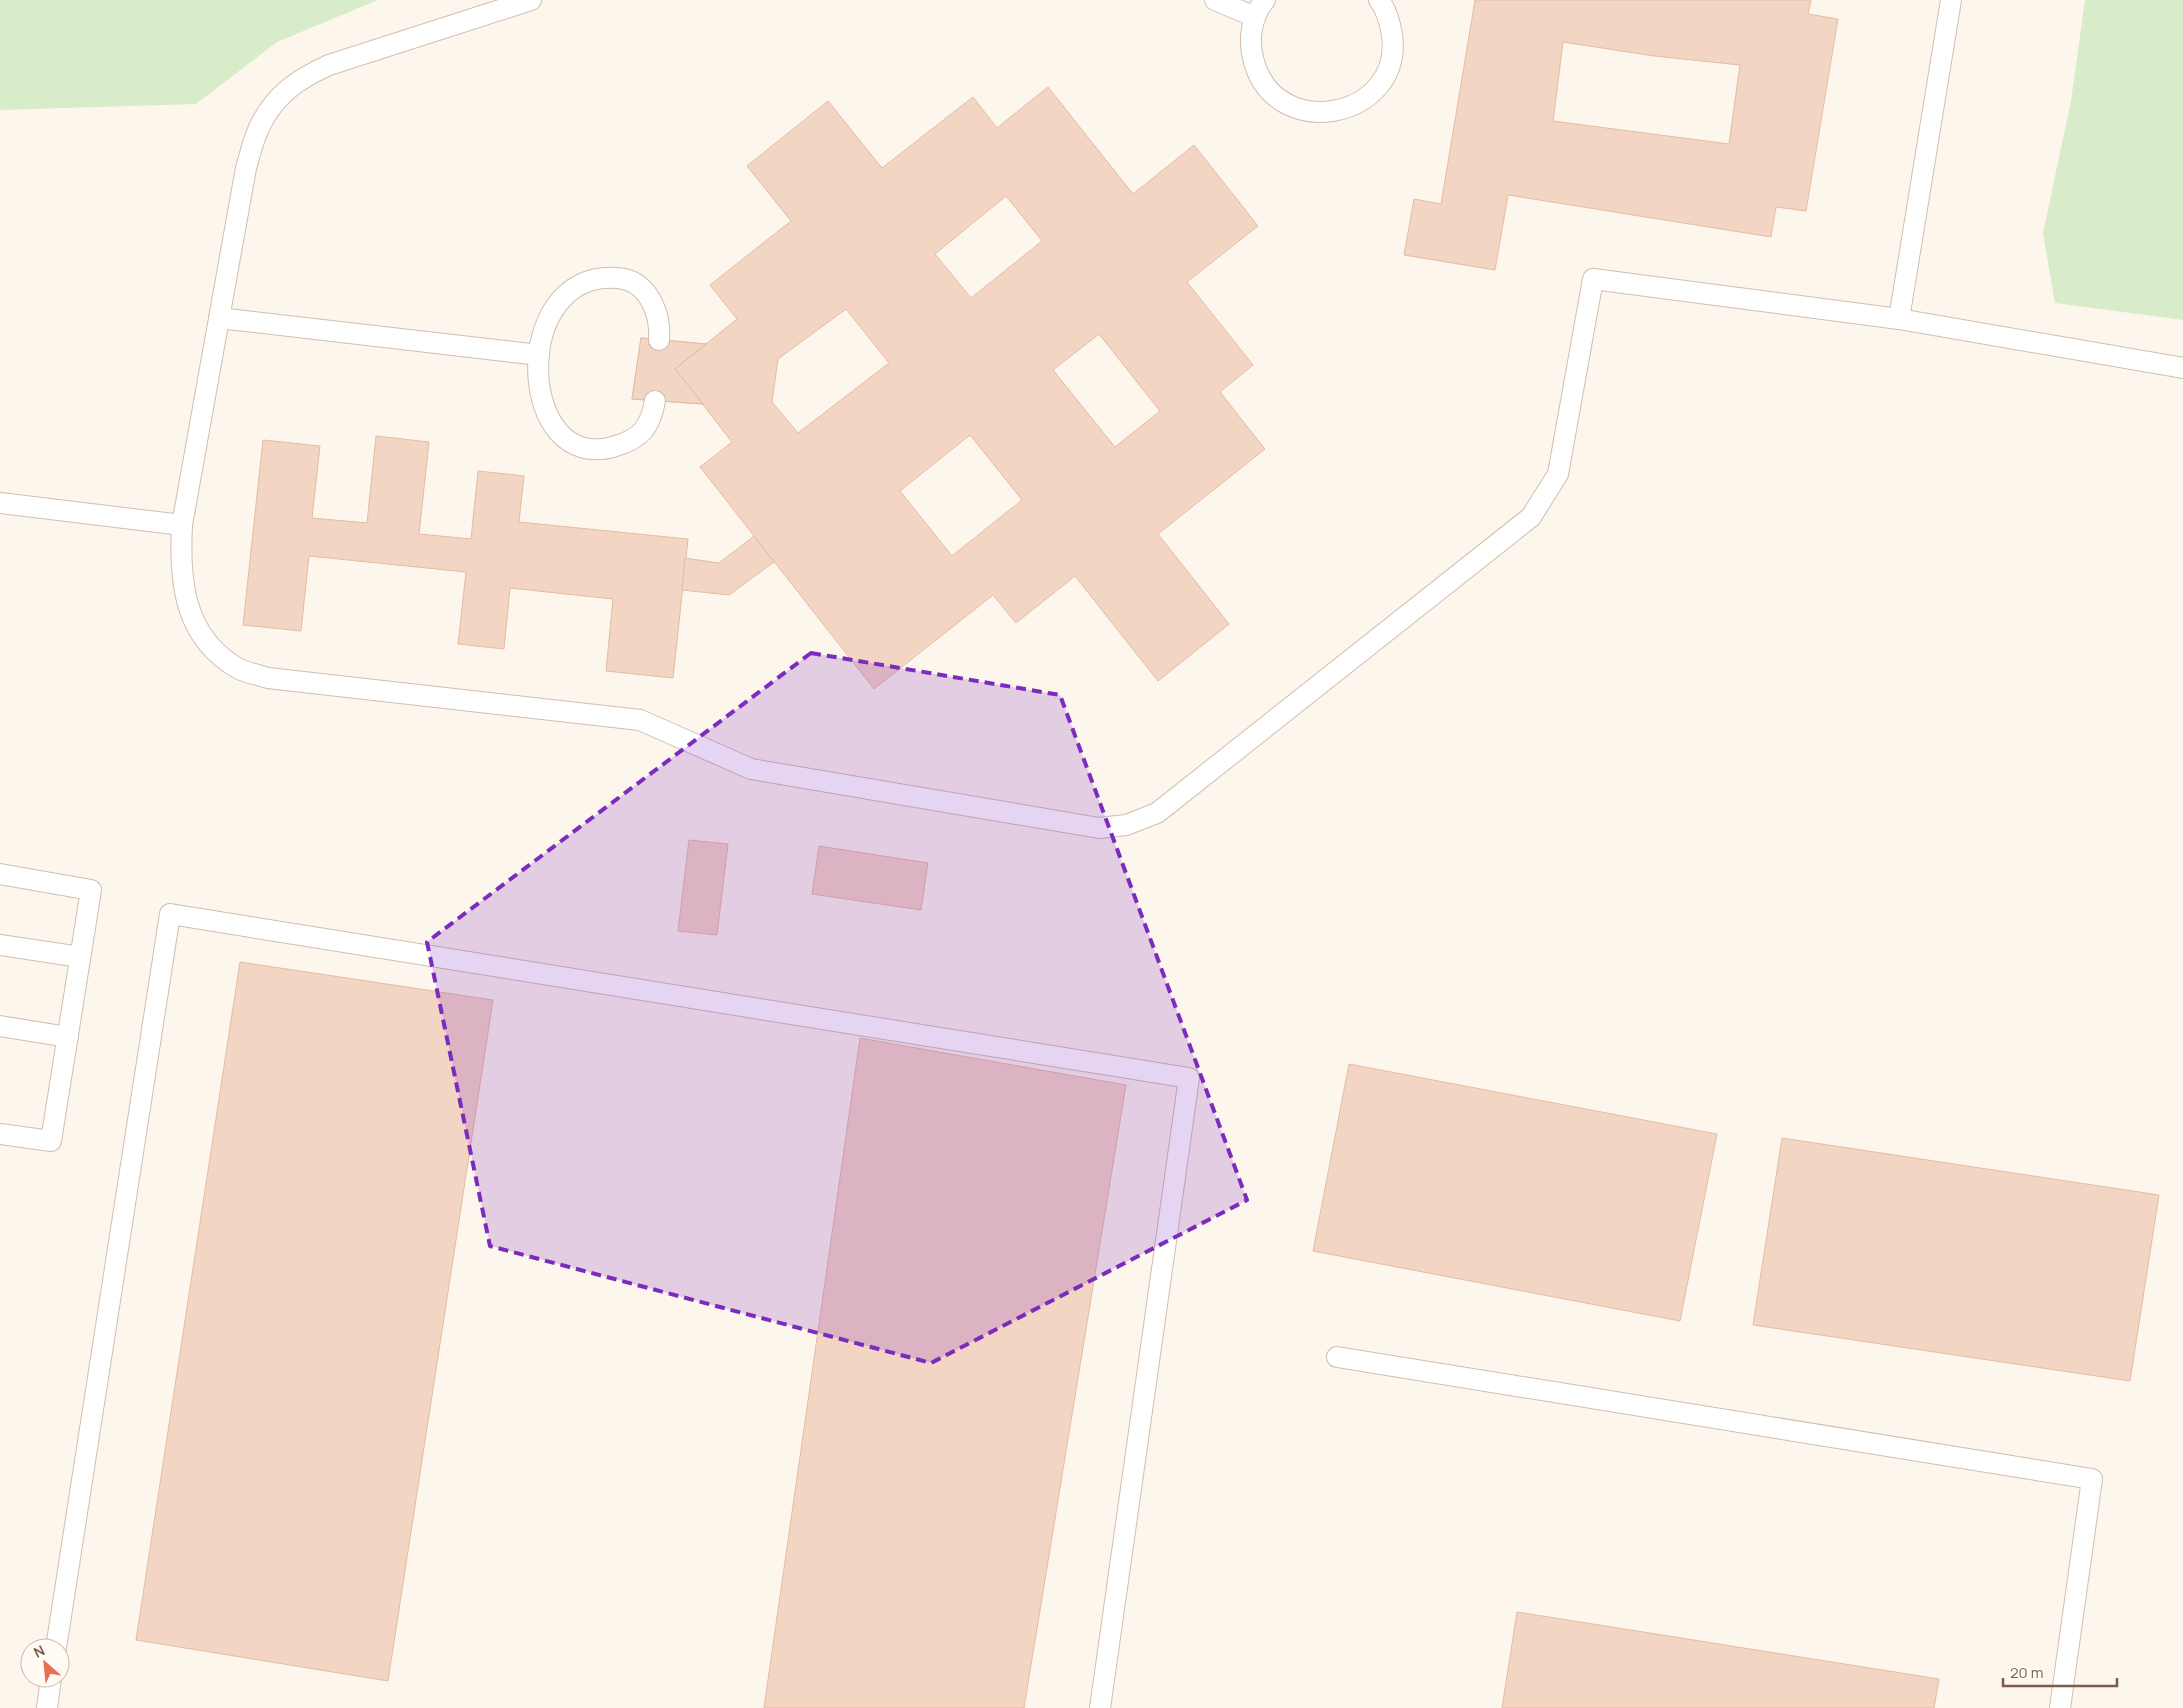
<svg xmlns="http://www.w3.org/2000/svg" width="2183" height="1708" font-family="Manrope,sans-serif">
	<style>
		.green { fill: #d8ecc9 }
		.building { fill: #f3d5c3; stroke: #e6bba3; fill-rule: evenodd }
		.lines { fill: none; stroke-linecap: round; stroke-linejoin: round }
		.service-casing { stroke: #d1beb0; stroke-width: 22 }
		.service { stroke: #fff; stroke-width: 20 }
		.marked { fill: #7b2cbf; fill-opacity: 0.2; stroke: #7b2cbf; stroke-width: 4; stroke-dasharray: 10 6; stroke-linejoin: round }
	</style>
	<rect width="100%" height="100%" fill="#fdf6ec"/>
	<g class="green">
		<path d="M0 0H378L277 42 196 104 0 110Z"/>
		<path d="M2085 0H2183V320L2055 303 2043 233 2071 101Z"/>
	</g>
	<g class="building">
		<path d="M1475 0H1811L1808 14 1838 19 1806 211 1776 207 1771 237 1508 195 1495 270 1404 255 1414 199 1441 204ZM1563 42 1654 56 1740 65 1729 144 1553 121Z"/>
		<path d="M1048 87 1133 194 1194 145 1258 226 1187 282 1253 365 1220 392 1265 449 1158 534 1229 624 1158 681 1075 576 1016 623 993 595 874 689 700 467 732 442 675 369 737 319 710 285 791 221 747 166 828 101 882 168 973 97 997 128ZM1006 196 1042 241 971 298 935 254ZM846 309 889 363 798 433 772 402 778 359ZM1099 334 1160 411 1115 447 1053 370ZM970 435 1022 500 952 556 900 491Z"/>
		<path d="M641 338 706 344 675 369 703 404 632 399Z"/>
		<path d="M641 338 706 344 675 369 703 404 632 399Z"/>
		<path d="M376 436 429 442 419 534 471 539 478 471 524 476 519 522 688 539 673 678 606 671 613 599 510 588 504 649 458 644 466 572 309 556 301 631 243 625 263 440 320 446 312 518 367 523Z"/>
		<path d="M754 536 774 562 729 595 682 590 685 558 719 563Z"/>
		<path d="M689 840 728 844 717 935 678 931Z"/>
		<path d="M819 846 928 863 921 910 812 894Z"/>
		<path d="M240 962 493 1000 388 1681 136 1640Z"/>
		<path d="M860 1038 1126 1085 1024 1708H764Z"/>
		<path d="M1349 1064 1717 1134 1680 1321 1313 1251Z"/>
		<path d="M1782 1138 2159 1195 2130 1381 1753 1325Z"/>
		<path d="M1517 1612 1939 1679 1934 1708H1502Z"/>
	</g>
	<g class="lines">
		<defs>
			<g id="service">
				<path d="M531 0 329 65C298 79 274 95 259 128 253 140 250 155 246 168L182 525C179 582 184 638 239 669 248 673 259 675 268 678L640 720 751 769 1099 828 1126 825 1157 813 1531 517 1558 474 1593 279 1899 319 1951 0"/>
				<path d="M1215 0 1255 17"/>
				<path d="M1265 0C1252 15 1248 39 1253 58 1273 145 1404 119 1392 35 1390 23 1387 10 1379 0"/>
				<path d="M219 318 539 355"/>
				<path d="M1899 319 2183 368"/>
				<path d="M655 401C650 427 642 438 616 446 516 478 508 269 617 278 648 280 661 313 659 340"/>
				<path d="M0 503 182 525"/>
				<path d="M0 874 91 890 51 1141 0 1134"/>
				<path d="M0 945 80 957"/>
				<path d="M0 1026 68 1037"/>
				<path d="M1337 1357 2092 1479 2060 1708"/>
				<path d="M56 1648 170 914 1189 1078 1100 1708"/>
				<path d="M47 1708 51 1678"/>
			</g>
		</defs>
		<use href="#service" class="service-casing"/>
		<use href="#service" class="service"/>
	</g>
	<path class="marked" d="M811 653 1060 695 1247 1200 931 1363 490 1246 427 942Z"/>
	<g transform="translate(45 1663) rotate(333)"><circle r="24" fill="#fffaf3" stroke="#cabbb1"/>
	<path d="M0-4L9 19L0 12L-9 19Z" fill="#e76f51"/>
	<text y="-8" font-size="14" font-weight="bold" text-anchor="middle" fill="#7a5c4d">N</text>
	</g>
	<path d="M2003 1678v8h114v-8" fill="none" stroke="#7a5c4d" stroke-width="2.5"/>
	<text x="2010" y="1678" font-size="15" fill="#7a5c4d" stroke="#fffaf3" stroke-width="4" paint-order="stroke">20 m</text>
</svg>
